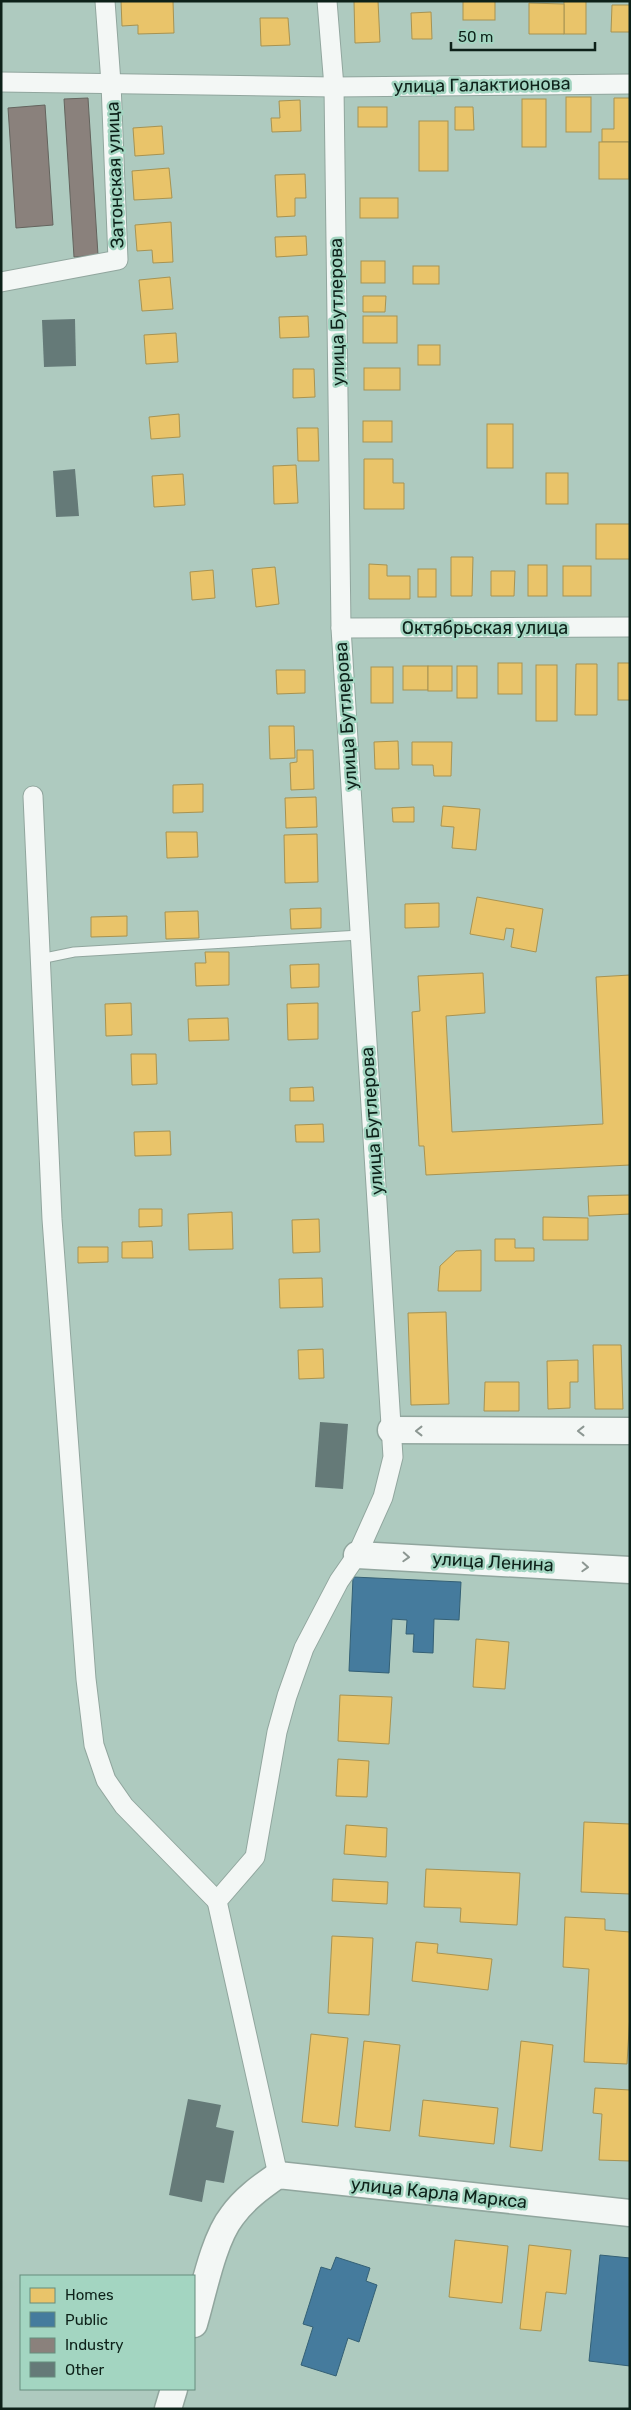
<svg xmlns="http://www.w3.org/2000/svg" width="631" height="2410" font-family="Rubik,sans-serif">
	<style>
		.homes { fill: #e9c46a; stroke: #a79352 }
		.public { fill: #457b9d; stroke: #346075 }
		.industry { fill: #8a817c; stroke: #64645e }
		.building { fill: #657a78 }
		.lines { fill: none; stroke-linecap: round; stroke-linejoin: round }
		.lane-casing { stroke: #91a69e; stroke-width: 11 }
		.street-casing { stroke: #91a69e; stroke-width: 21 }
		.secondary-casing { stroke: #91a69e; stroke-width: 29 }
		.lane { stroke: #f3f7f5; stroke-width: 9 }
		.street { stroke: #f3f7f5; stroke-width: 19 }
		.secondary { stroke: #f3f7f5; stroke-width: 26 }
		.oneway { stroke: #8c9792 }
		.labels { text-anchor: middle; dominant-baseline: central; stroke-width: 5; stroke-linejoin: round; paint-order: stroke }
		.street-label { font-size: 18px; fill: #0d2119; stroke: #a3d5c1 }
	</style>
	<rect width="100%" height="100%" fill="#aecabf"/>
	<g class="homes">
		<path d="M121 1H173L174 33 138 34V25L122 26Z"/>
		<path d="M354 1H378L380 42 355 43Z"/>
		<rect x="463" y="1" width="32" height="19"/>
		<rect x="564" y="1" width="22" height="33"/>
		<path d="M529 3 564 4V34H529Z"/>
		<path d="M612 5H630V32H611Z"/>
		<path d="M431 12 432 39H412L411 13Z"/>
		<path d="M260 18H288L290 45 261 46Z"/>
		<rect x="566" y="97" width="25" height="35"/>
		<path d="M614 98H630V142H602V129H614Z"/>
		<rect x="522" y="99" width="24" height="48"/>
		<path d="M300 100 301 131 272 132 271 118H280L279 101Z"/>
		<rect x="358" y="107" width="29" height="20"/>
		<path d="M455 107H473L474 130H455Z"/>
		<rect x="419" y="121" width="29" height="50"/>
		<path d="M162 126 164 154 135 156 133 128Z"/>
		<rect x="599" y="142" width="30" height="37"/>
		<path d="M169 168 172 198 134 200 132 171Z"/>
		<path d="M305 174 306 198H295V216L277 217 275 175Z"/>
		<rect x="360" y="198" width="38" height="20"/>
		<path d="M171 222 173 262 153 263 152 250 137 251 135 225Z"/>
		<path d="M306 236 307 255 276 257 275 237Z"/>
		<rect x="361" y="261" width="24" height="22"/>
		<rect x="413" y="266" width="26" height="18"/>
		<path d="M170 277 173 309 142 311 139 280Z"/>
		<path d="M363 296H386L385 312H363Z"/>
		<path d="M308 316 309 337 280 338 279 317Z"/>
		<rect x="363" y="316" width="34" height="27"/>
		<path d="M176 333 178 362 146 364 144 335Z"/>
		<rect x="418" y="345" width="22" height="20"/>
		<rect x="364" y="368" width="36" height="22"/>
		<path d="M293 369H314L315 397 293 398Z"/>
		<path d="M179 414 180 437 151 439 149 417Z"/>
		<rect x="363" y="421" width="29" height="21"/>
		<rect x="487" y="424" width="26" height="44"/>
		<path d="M297 428H318L319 461H298Z"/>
		<path d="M364 459H393V483H404V509H364Z"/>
		<path d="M296 465 298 503 274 504 273 466Z"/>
		<rect x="546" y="473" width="22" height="31"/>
		<path d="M183 474 185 505 154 507 152 476Z"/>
		<rect x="596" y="524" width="34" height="35"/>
		<path d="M451 557H473L472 596H451Z"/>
		<path d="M369 564 387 565V576H410V599H369Z"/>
		<rect x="528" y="565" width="19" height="31"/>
		<rect x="563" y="566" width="28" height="30"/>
		<path d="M275 567 279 604 256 607 252 569Z"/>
		<rect x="418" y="569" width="18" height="28"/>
		<path d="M213 570 215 598 192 600 190 572Z"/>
		<path d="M491 571H515L514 596H491Z"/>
		<rect x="498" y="663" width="24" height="31"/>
		<rect x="618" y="663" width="12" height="37"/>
		<path d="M576 664H597V715H575Z"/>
		<rect x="536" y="665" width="21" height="56"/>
		<rect x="403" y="666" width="25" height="24"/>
		<rect x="428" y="666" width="24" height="25"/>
		<rect x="457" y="666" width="20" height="32"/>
		<rect x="371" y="667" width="22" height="36"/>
		<path d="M276 670H305V693L277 694Z"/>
		<path d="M269 726H294L295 758 270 759Z"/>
		<path d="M398 741 399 769H375L374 742Z"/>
		<path d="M412 742H452L451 776H434L433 765H412Z"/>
		<path d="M297 750H313L314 789 291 790 290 763 297 762Z"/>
		<path d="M203 784V812L173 813V785Z"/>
		<path d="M316 797 317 827 286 828 285 798Z"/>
		<path d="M443 806 480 809 476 850 452 848 454 827 441 826Z"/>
		<path d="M414 807V822H393L392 808Z"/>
		<path d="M166 832H197L198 857 167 858Z"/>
		<path d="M317 834 318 882 285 883 284 835Z"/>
		<path d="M477 897 543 909 536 952 511 947 514 929 506 928 504 940 470 934Z"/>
		<path d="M439 903V927L405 928V904Z"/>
		<path d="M321 908V928L291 929 290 909Z"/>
		<path d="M198 911 199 938 166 939 165 912Z"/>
		<path d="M127 916V936L91 937V917Z"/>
		<path d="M205 952H229V985L196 986 195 963H206Z"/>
		<path d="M319 964V987L291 988 290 965Z"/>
		<path d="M483 973 485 1013 446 1016 452 1132 603 1124 596 977 630 975V1165L426 1175 424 1146H419L412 1012 420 1011 418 976Z"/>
		<path d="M131 1003 132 1035 106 1036 105 1004Z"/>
		<path d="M318 1003V1039L288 1040 287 1004Z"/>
		<path d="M228 1018 229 1040 189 1041 188 1019Z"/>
		<path d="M131 1054H156L157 1084 132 1085Z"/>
		<path d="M313 1087 314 1101H290V1088Z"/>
		<path d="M323 1124 324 1142H296L295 1125Z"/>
		<path d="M170 1131 171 1155 135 1156 134 1132Z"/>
		<path d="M630 1195V1214L589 1216 588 1196Z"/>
		<path d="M139 1209H162V1226L139 1227Z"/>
		<path d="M232 1212 233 1249 189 1250 188 1214Z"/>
		<path d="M543 1217 588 1218V1240H543Z"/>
		<path d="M319 1219 320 1252 293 1253 292 1220Z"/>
		<path d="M495 1239H515V1248H534V1261H495Z"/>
		<path d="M152 1241 153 1258H122V1242Z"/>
		<path d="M78 1247H108V1262L78 1263Z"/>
		<path d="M481 1250V1291H438L440 1266 456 1251Z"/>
		<path d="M322 1278 323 1307 280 1308 279 1279Z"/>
		<path d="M446 1312 449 1404 411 1405 408 1313Z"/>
		<path d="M593 1345H621L623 1409H595Z"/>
		<path d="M323 1349 324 1378 299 1379 298 1350Z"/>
		<path d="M578 1360V1382H570V1408L548 1409 547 1361Z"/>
		<path d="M485 1382H519V1411H484Z"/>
		<path d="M476 1639 509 1642 505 1689 473 1687Z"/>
		<path d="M340 1695 392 1697 389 1744 338 1741Z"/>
		<path d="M338 1759 369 1761 367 1797 336 1796Z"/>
		<path d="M584 1822 630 1824V1894L581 1892Z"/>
		<path d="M346 1825 387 1828 386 1857 344 1854Z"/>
		<path d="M426 1869 520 1873 517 1925 460 1922 461 1908 424 1907Z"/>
		<path d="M333 1879 388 1882 387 1904 332 1901Z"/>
		<path d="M565 1917 605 1919V1930L630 1932V2013L627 2064 584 2062 589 1969 563 1967Z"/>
		<path d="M332 1936 373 1938 369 2015 328 2013Z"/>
		<path d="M416 1942 438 1944 437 1953 492 1959 488 1990 412 1981Z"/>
		<path d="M311 2034 348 2038 338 2126 302 2122Z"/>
		<path d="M364 2041 400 2045 390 2131 355 2127Z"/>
		<path d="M521 2041 553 2045 542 2151 510 2147Z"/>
		<path d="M595 2088 630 2090V2161L599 2160 602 2114 593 2113Z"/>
		<path d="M423 2100 498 2108 494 2144 419 2136Z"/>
		<path d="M455 2240 508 2246 502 2303 449 2297Z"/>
		<path d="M529 2245 571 2250 566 2294 546 2292 541 2331 520 2329Z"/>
	</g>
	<g class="public">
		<path d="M353 1577 461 1582 459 1620 434 1619 433 1653 413 1652 414 1634H406L407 1620 392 1619 389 1673 349 1671Z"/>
		<path d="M600 2255 630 2258V2366L589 2361Z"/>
		<path d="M336 2257 370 2268 366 2281 377 2285 359 2342 348 2338 336 2376 301 2365 313 2327 303 2324 321 2267 331 2270Z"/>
	</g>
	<g class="industry">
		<path d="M88 98 98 255 74 257 64 99Z"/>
		<path d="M45 105 53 225 16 228 8 108Z"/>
	</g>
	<g class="building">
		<path d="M75 319 76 366 44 367 42 320Z"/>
		<path d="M75 469 79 516 56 517 53 471Z"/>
		<path d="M320 1422 348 1424 343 1489 315 1487Z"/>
		<path d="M188 2099 221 2105 216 2127 234 2131 224 2183 206 2180 202 2202 169 2195Z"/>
	</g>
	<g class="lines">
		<defs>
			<path id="lane" d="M40 959 74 952 360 935"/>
			<g id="street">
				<path d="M1 82 334 87 630 84"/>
				<path d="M1 282 118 260 111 83 105 1"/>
				<path d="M341 628 630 627"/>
				<path d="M33 796 52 1219 86 1679 94 1745 106 1780 124 1806 217 1901"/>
				<path d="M278 2175 217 1901 255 1857 277 1732 287 1696 304 1648 339 1581 357 1555 383 1497 393 1457 341 628 334 87 327 1"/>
			</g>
			<g id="secondary">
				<path d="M391 1430 630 1431"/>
				<path d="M357 1555 630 1570"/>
				<path d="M194 2324C203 2294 213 2240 232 2216 244 2199 261 2187 278 2175L630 2213"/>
				<path d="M168 2409 174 2389"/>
			</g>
		</defs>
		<use href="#lane" class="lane-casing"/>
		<use href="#street" class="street-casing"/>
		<use href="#secondary" class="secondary-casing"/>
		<use href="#lane" class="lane"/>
		<use href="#street" class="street"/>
		<use href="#secondary" class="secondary"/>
	</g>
	<defs><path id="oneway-chevron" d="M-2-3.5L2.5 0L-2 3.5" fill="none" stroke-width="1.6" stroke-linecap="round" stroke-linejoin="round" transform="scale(1.25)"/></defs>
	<g class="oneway">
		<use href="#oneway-chevron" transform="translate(419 1431) rotate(-180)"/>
		<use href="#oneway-chevron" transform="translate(581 1431) rotate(-180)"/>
		<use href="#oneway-chevron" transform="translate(406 1557) rotate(3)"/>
		<use href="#oneway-chevron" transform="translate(585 1567) rotate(3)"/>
	</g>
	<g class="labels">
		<g class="street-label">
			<text transform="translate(482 85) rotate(-1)">улица Галактионова</text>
			<text transform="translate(115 175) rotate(-92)">Затонская улица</text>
			<text transform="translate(337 312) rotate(-91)">улица Бутлерова</text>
			<text x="485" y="628">Октябрьская улица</text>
			<text transform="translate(346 716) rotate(-94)">улица Бутлерова</text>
			<text transform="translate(372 1121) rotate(-94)">улица Бутлерова</text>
			<text transform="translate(493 1562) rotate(3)">улица Ленина</text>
			<text transform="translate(439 2193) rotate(6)">улица Карла Маркса</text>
		</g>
	</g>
	<rect width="631" height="2410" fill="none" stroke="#0d2119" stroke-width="5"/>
	<rect x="20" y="2275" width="175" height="115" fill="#a3d5c1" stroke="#678d7e"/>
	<rect x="30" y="2288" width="25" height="15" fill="#e9c46a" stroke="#678d7e"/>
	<text x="65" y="2300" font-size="15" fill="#0d2119">Homes</text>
	<rect x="30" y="2312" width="25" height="15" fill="#457b9d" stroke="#678d7e"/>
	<text x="65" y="2325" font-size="15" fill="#0d2119">Public</text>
	<rect x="30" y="2338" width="25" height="15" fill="#8a817c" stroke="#678d7e"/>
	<text x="65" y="2350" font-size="15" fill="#0d2119">Industry</text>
	<rect x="30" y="2362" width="25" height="15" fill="#657a78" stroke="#678d7e"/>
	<text x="65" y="2375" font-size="15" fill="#0d2119">Other</text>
	<path d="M451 42v8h144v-8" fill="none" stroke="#0d2119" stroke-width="2.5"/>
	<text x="458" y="42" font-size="15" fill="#0d2119" stroke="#a3d5c1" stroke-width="4" paint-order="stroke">50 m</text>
</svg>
